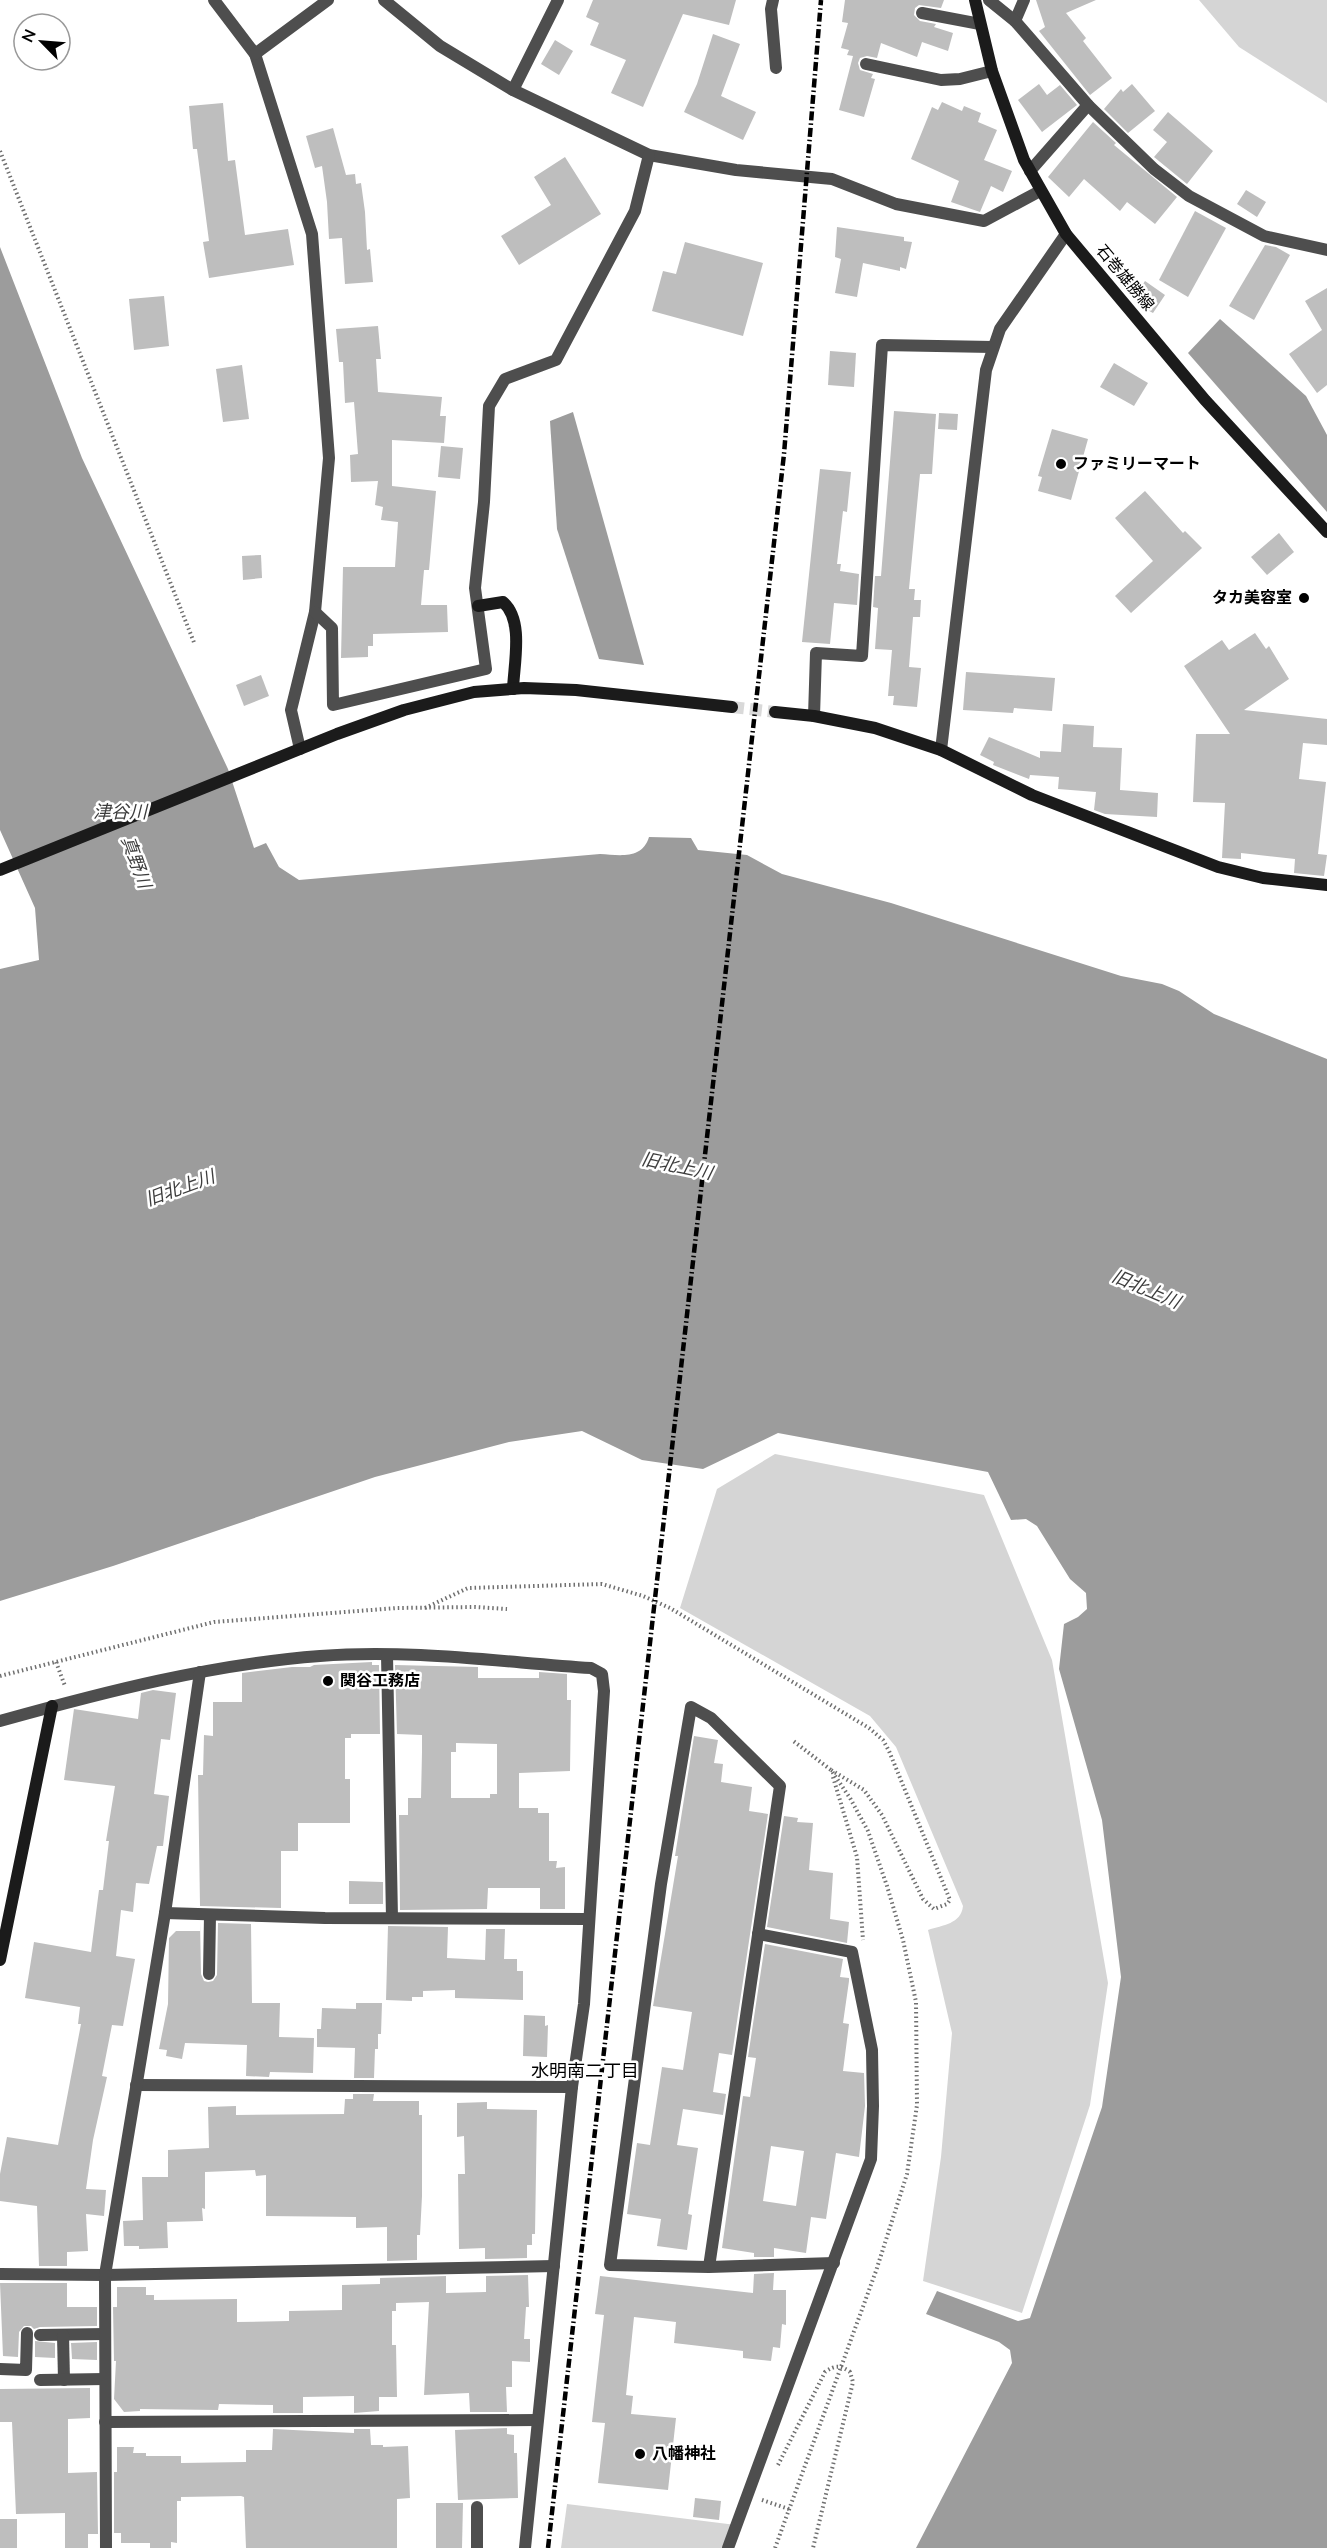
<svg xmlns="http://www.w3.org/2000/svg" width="1327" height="2548" font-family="'Nunito Sans','Noto Sans JP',sans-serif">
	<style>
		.green { fill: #d5d5d5 }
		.water { fill: #9c9c9c }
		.building { fill: #bebebe; fill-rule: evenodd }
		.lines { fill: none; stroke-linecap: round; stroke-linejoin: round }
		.secondary-tunnel { stroke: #d9d9d9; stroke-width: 12; stroke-dasharray: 12 6; stroke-linecap: butt }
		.path { stroke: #707070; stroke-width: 4; stroke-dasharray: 1.5 3; stroke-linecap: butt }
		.lane { stroke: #4e4e4e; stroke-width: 12 }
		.street { stroke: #4e4e4e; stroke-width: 12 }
		.secondary { stroke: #1b1b1b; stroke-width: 12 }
		.rail { stroke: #000; stroke-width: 4.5; stroke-dasharray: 9 3 1.5 3; stroke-linecap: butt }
		.poi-dot { fill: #000; stroke: #fff; stroke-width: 2 }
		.labels { text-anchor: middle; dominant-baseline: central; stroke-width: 5; stroke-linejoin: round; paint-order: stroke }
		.street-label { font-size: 16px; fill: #000; stroke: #fff }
		.poi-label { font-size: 16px; font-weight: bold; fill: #000; stroke: #fff; text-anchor: start }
		.water-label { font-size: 18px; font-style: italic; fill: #3d3d3d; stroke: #fff }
		.neighbourhood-label { font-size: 18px; fill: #000; stroke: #fff }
	</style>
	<rect width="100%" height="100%" fill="#fff"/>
	<g class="green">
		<path d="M1199 0H1327V103L1239 47Z"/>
		<path d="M775 1454 984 1495 1052 1660 1108 1983 1090 2105 1022 2313 923 2281 941 2157 952 2033 928 1930C943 1925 961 1924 963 1906L896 1747 870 1716 680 1608 717 1489Z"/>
		<path d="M567 2504 736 2525 727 2548H561Z"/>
	</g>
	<g class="water">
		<path d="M0 247 82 458 228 769 254 848 266 843 279 867 299 880 600 854C619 855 642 860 649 837L691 838 698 850 747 855 782 874 891 903 1121 976 1162 984 1179 991 1214 1014 1327 1059V2548H916L1012 2363 1010 2350 999 2342 926 2314 937 2291 1018 2321 1030 2318 1102 2107 1121 1977 1102 1820 1059 1669 1064 1624 1078 1617 1087 1609 1086 1593 1070 1579 1037 1526 1026 1519 1011 1520 988 1472 778 1433 703 1469 642 1460 582 1431 509 1442 375 1477 113 1566 0 1601V969L39 960 35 908 0 830Z"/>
		<path d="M1220 319 1306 396 1327 435V512L1188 353Z"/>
		<path d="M573 412 644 665 599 659 557 529 550 421Z"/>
	</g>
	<g class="building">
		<path d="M593 0H736L729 25 683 14 643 107 611 93 626 60 590 45 599 23 586 17Z"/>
		<path d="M845 0H944L941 8 919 5 915 8 914 15 920 21 936 24 934 27 953 33 948 51 922 42 917 57 881 43 877 58 867 56 860 58 858 63 860 70 873 74 871 78 875 79 864 117 839 110 853 56 847 55 849 50 841 48 848 23 842 22Z"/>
		<path d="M1036 0H1096L1066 13 1086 38 1083 41 1112 78 1090 95 1039 31 1045 27Z"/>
		<path d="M713 34 740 44 721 96 756 112 743 140 684 112 697 84Z"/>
		<path d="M555 40 573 51 559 75 541 64Z"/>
		<path d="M1039 84 1047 95 1060 85 1077 105 1042 132 1018 100Z"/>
		<path d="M1132 84 1155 111 1128 133 1104 109 1121 89 1123 92Z"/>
		<path d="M942 102 962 111 964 106 981 113 978 122 997 130 984 160 1012 171 1003 192 991 186 980 212 951 202 959 181 911 159 932 107 938 110Z"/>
		<path d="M223 103 228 161 235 160 245 235 288 229 294 265 209 278 203 242 209 241 197 149H193L189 106Z"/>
		<path d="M1168 112 1213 151 1187 184 1154 157 1167 142 1153 130Z"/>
		<path d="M1093 122 1116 143 1114 145 1177 197 1155 224 1127 202 1120 211 1084 179 1069 197 1048 177Z"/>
		<path d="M333 128 346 175 355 174 356 184 361 183 365 212 367 250 370 249 373 282 345 284 342 238 329 239 327 202 322 166 315 168 306 136Z"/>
		<path d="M565 157 601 214 519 265 501 236 551 205 534 177Z"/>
		<path d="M1246 190 1266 202 1257 217 1237 204Z"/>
		<path d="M1195 211 1226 228 1188 297 1159 280Z"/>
		<path d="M837 227 904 237V241L912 242 906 269 900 267V271L863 263 857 297 835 293 841 259 835 257Z"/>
		<path d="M685 242 763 263 743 336 652 311 663 271 676 274Z"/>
		<path d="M1265 245 1276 247 1290 255 1254 320 1229 306Z"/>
		<path d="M1145 281 1165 295 1153 313 1140 306 1135 296Z"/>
		<path d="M1327 288V385L1317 393 1289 354 1322 330 1305 301Z"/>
		<path d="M164 296 169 346 134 350 129 299Z"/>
		<path d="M378 326 381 359H376L378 392 442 397 440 416H446L444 443 392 440V486L436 491 429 570H424L421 605H447L448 632 373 634V646H368V657L341 658 343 567H395L398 522 381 520 383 507 375 505 378 481 351 482 350 455 358 454 354 402 345 403 343 362H339L336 329Z"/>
		<path d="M830 351 856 353 854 387 828 385Z"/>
		<path d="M1114 363 1148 383 1134 406 1100 387Z"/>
		<path d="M242 365 249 419 223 422 216 369Z"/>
		<path d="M894 411 936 414 932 474H920L909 589H915L914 600H921L920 617H913L909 667 921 668 917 707 893 705 894 696H888L892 650 875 649 878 608 873 607 875 576H881Z"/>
		<path d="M939 413 958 414 957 430 938 429Z"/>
		<path d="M1052 429 1088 439 1071 500 1038 491 1042 477 1038 476Z"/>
		<path d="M441 446 463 448 460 479 438 477Z"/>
		<path d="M820 469 851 472 847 512 843 511 837 564H841L840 571 859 574 857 605 834 603 830 644 802 642Z"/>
		<path d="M1145 491 1183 533 1185 531 1202 548 1131 613 1115 596 1153 561 1115 518Z"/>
		<path d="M1279 533 1294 552 1267 575 1251 557Z"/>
		<path d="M261 555 262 578 243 580 242 556Z"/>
		<path d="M1255 633 1266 649 1269 646 1289 679 1244 710 1327 719V745L1303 743 1299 779 1326 782 1318 854 1327 855 1324 876 1294 873 1295 859 1241 853V859L1222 858 1225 803 1193 802 1196 734H1230L1184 666 1222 640 1229 650Z"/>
		<path d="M966 672 1055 678 1052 711 1014 708 1013 713 963 710Z"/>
		<path d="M261 675 269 696 244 706 236 685Z"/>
		<path d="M1063 724 1094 726 1093 747 1122 748 1120 790 1158 793 1157 817 1105 814 1094 810 1096 792 1058 789 1059 777 1030 775 1029 779 993 765 994 762 980 755 989 737 1040 758V751L1061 752Z"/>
		<path d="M372 1662V1665H379L380 1734H351V1738H345V1779H350V1823H298V1851H281V1908L200 1906 198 1775H203L204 1735 213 1736V1702H242V1673L292 1667H310L314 1665Z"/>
		<path d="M395 1665 478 1667V1678H539V1672L567 1674V1700H571L570 1771 519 1773V1808H538V1813H549V1861H557L556 1868 565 1867V1909H540V1888H488L487 1909 400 1910 399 1815H408V1798H421L422 1752V1735L397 1734ZM456 1743 497 1744V1794H490V1798H451V1752H456Z"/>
		<path d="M153 1690 176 1693 170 1740 161 1739 154 1794 169 1796 163 1846H157L149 1884 136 1883 133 1912 121 1910 116 1956 135 1959 123 2026 112 2025 102 2076 107 2077 93 2140 86 2189 106 2190 104 2216 86 2214 88 2251 67 2252V2266H39L37 2206 0 2201V2174L7 2137 58 2145 81 2024H78L80 2007 25 1998 34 1942 91 1952 99 1890H103L109 1841H106L115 1786 64 1780 74 1709 138 1719 141 1693Z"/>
		<path d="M694 1736 718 1740 714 1763 723 1764 721 1782 752 1787 749 1811 768 1814 732 2055 719 2053 713 2092 726 2094 723 2115 683 2109 677 2145 698 2148 688 2214 692 2215 687 2250 657 2246 661 2219 627 2214 637 2143 650 2145 662 2067 683 2070 692 2012 653 2006 678 1856H675Z"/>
		<path d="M784 1816 798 1818 797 1822 813 1823 809 1870 833 1873 830 1919 849 1922 847 1943 767 1927Z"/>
		<path d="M349 1881 383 1882V1904H349Z"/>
		<path d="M200 1922 201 1974 204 1981 208 1982 213 1981 217 1975 218 1923 251 1924 252 2003H280L279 2037 314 2038 313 2073 270 2072 269 2077 246 2076 247 2045 185 2043 182 2059 166 2056 167 2050 159 2049 168 2004 169 1938 176 1931H200Z"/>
		<path d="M388 1926 448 1927 447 1958 485 1960 486 1929H505L504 1959H517V1971H523V2000L455 1998V1990L423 1991V1997H412V2001L386 2000Z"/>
		<path d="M765 1944 843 1959 840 1977 849 1978V1981L843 2023 849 2024 843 2071 864 2073 865 2106 859 2157 836 2153 826 2219 811 2217 806 2253 774 2248V2257H754V2253L722 2248 743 2096 750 2097 756 2058 748 2057ZM771 2146 804 2151 796 2206 763 2201Z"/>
		<path d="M356 2003H382L381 2034H378V2049H375L374 2078H354L355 2048 317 2047V2029H321L322 2008 356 2009Z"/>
		<path d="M524 2015 545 2016V2026L548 2025 547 2057 523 2056Z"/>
		<path d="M353 2094H374L373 2101H419V2115H422V2196L420 2235H417V2260L387 2261V2227L356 2228V2217L266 2216V2175L256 2176 255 2170 205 2172V2209L202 2208 203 2221 167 2222 168 2248 139 2249V2246H124L123 2221 143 2220 142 2177H168V2150L209 2148 208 2107 236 2106V2115L344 2114 345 2099H353Z"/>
		<path d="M487 2102V2109L537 2110 535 2234H532V2245H527V2258L485 2259V2248L459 2249 458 2174H465L464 2136 457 2137V2103Z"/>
		<path d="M774 2273 773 2290H786V2325L782 2324 780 2348 773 2347 771 2361 743 2358V2351L674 2343 676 2322 634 2317 626 2395 633 2396 631 2414 676 2418 668 2490 598 2483 605 2423 592 2422 604 2315 595 2314 600 2276 753 2293 754 2274Z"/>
		<path d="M528 2275 529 2307H526L524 2339H530V2362L512 2361V2387H506L507 2412H470L469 2393 424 2395 429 2302 396 2303V2311H392V2345H396L397 2397H379V2411L354 2413V2396L303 2397V2413H273V2405L219 2404 218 2410 140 2409V2411L124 2412 114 2399 116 2361H114L113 2307H117V2287H146V2295H154V2300L237 2299V2322L289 2321V2311L342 2310V2285L380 2284V2278L446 2276V2293L486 2292V2276Z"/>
		<path d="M0 2283H67V2307H97V2326L40 2327 34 2329 31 2326H24L19 2332 18 2357 3 2356Z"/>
		<path d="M35 2341 55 2343V2358L35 2357Z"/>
		<path d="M97 2342V2360L72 2359 71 2343Z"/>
		<path d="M90 2388V2418L68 2419V2473L97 2472 98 2534H88V2548H65V2513L16 2514 12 2422H0V2389Z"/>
		<path d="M507 2428V2434L514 2435V2453H517L518 2498 458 2500 455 2430Z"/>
		<path d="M273 2429 354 2433V2429H370L371 2445H383V2447L408 2446 410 2498 397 2499V2548H246L244 2497 241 2496 181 2497V2501H177V2543L171 2542V2548H150V2543H121V2533H114V2472H117V2447H134L133 2453H146V2456H181V2463L246 2462V2450H272Z"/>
		<path d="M695 2498 721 2501 719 2520 693 2517Z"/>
		<path d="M436 2503H463L462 2548H436Z"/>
		<rect x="0" y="2519" width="17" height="29"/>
	</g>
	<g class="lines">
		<path class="secondary-tunnel" d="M732 707 775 712"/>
		<g class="path">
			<path d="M0 151 195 645"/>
			<path d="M425 1608 468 1588 602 1584 643 1596 670 1608 869 1728 883 1740 889 1751 950 1900 947 1904 934 1909 923 1899 882 1815 864 1790 831 1770"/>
			<path d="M56 1662 65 1686"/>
			<path d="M0 1676 214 1622 397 1608 475 1607 507 1609"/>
			<path d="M833 1777 857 1857 863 1940"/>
			<path d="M778 2465 825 2372C835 2365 840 2365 850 2372L853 2382 813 2548"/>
			<path d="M762 2500 789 2509"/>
			<path d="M775 2548 876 2271 907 2174 917 2105 916 2002 903 1940 887 1886 868 1831 850 1798 831 1770 792 1740"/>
		</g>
		<g class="lane">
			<path d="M922 13 980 24"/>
			<path d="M1015 21 1024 0"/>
			<path d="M866 64 941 80 960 79 992 71"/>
			<path d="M387 1655 392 1918"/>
			<path d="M209 1974 210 1915"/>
			<path d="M40 2335 105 2334"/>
			<path d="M63 2335 64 2380"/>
			<path d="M0 2369 26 2370 27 2333"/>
			<path d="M40 2380 105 2379"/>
			<path d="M477 2548V2507"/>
		</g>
		<g class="street">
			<path d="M214 0 255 54 312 234 329 458 315 612 291 710 300 749"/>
			<path d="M384 0 440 46 513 90 649 155 736 170 832 179 896 204 984 221 1040 191"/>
			<path d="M773 0 771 9 776 68"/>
			<path d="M989 0 1015 21 1088 105 1154 169 1189 196 1264 236 1327 250"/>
			<path d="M255 54 328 0"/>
			<path d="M513 90 558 0"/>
			<path d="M1030 171 1088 105"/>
			<path d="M315 612 332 628 333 705 486 669 475 588 484 502 489 406 505 379 556 360 635 211 649 155"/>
			<path d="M814 716 816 653 862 656 882 345 992 347"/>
			<path d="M941 750 986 370 1000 329 1066 234"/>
			<path d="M0 1721C104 1692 212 1664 320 1656 410 1649 501 1662 591 1668L602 1674 604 1691 584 2004 572 2087 525 2548"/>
			<path d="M165 1913 325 1918 588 1919"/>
			<path d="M136 2085 572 2087"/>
			<path d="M709 2267 780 1786 711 1718 691 1707 661 1884 610 2265 709 2267 834 2263"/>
			<path d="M0 2274 105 2275 554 2266"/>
			<path d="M105 2422 537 2420"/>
			<path d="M106 2548 105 2275 165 1913 200 1672"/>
			<path d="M728 2548 871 2159 873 2106 872 2050 852 1952 758 1934"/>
		</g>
		<g class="secondary">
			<path d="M975 0 992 71 1024 160 1066 234 1205 400 1327 532"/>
			<path d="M478 606 503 602C524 620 514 663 513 689"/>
			<path d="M775 712 814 716 875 728 941 750 1032 795 1218 867 1263 878 1327 885"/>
			<path d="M0 870 337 734 404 710 474 692 524 688 576 690 732 707"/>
			<path d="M0 1960 52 1706"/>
		</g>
		<path class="rail" d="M548 2548 784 454 821 0"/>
	</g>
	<g class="poi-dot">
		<circle cx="1061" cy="464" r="6"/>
		<circle cx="1304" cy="598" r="6"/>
		<circle cx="328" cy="1681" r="6"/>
		<circle cx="640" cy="2454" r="6"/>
	</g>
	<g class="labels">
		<g class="street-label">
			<text transform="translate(1125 278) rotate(50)">石巻雄勝線</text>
		</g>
		<g class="poi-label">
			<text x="1073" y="464">ファミリーマート</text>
			<text x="1292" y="598" text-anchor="end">タカ美容室</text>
			<text x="340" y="1681">関谷工務店</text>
			<text x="652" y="2454">八幡神社</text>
		</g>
		<g class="water-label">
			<text x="120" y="812">津谷川</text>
			<text transform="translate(136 862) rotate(70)">真野川</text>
			<text transform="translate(677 1166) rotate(12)">旧北上川</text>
			<text transform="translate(180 1188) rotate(-20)">旧北上川</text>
			<text transform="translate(1146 1289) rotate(23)">旧北上川</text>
		</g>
		<g class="neighbourhood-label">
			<text x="585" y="2071">水明南二丁目</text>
		</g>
	</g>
	<g transform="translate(42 42) rotate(295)"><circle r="28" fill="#ffffff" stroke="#999999" stroke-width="1.5"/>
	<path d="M0-4.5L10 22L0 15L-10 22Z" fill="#000000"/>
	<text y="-9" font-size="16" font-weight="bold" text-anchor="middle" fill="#000000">N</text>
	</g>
</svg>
